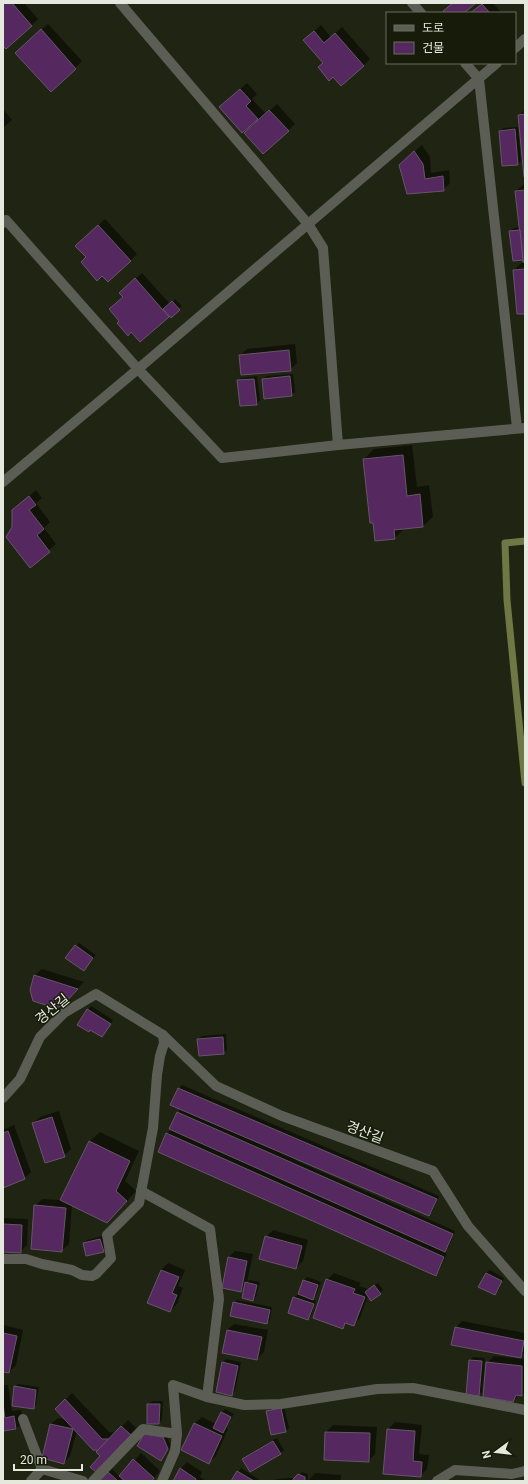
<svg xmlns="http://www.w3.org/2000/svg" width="528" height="1484" font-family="Roboto,'Noto Sans KR',sans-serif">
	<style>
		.shadow { fill: #0007 }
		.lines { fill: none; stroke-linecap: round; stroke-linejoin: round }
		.stream { stroke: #6f7745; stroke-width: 7 }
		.building { fill: #562860; stroke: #655768 }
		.minor { stroke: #5c5e55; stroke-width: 10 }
		.labels { text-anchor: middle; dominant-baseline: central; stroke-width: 3; stroke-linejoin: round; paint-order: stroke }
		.street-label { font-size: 14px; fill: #e5e8dc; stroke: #171b09 }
	</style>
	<rect width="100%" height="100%" fill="#202412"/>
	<g class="shadow">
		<path d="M3 3H24L38 19 31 26 3 44Z"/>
		<path d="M482 3H493L501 12 500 13H470Z"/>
		<path d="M48 24 82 61 52 91 23 46Z"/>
		<path d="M321 25 331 37 342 27 370 59 363 66 324 62 311 34Z"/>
		<path d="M247 83 257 94 252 99 266 114 277 104 295 124 263 153 244 131 227 101Z"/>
		<path d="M3 109 12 120 3 128Z"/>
		<path d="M525 110V176L519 115Z"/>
		<path d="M518 127 521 161 518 164 500 131 503 128Z"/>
		<path d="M422 145 430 157 431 173 449 170 450 183 443 190 408 193 407 159Z"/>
		<path d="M525 183V261L510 231 514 228 520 227 516 191Z"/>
		<path d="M105 219 137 254 130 261 87 257 83 239Z"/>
		<path d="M521 263H525V313L514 270Z"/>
		<path d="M142 273 170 304 175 299 182 306 170 315 140 341 110 309 124 296 127 286Z"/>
		<path d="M295 344 297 363 290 370 240 356 247 349Z"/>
		<path d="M293 374 295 392 291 395 263 379 267 376Z"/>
		<path d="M257 376 260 400 257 404 238 381 241 378Z"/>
		<path d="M412 445 417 487 429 485 433 517 423 526 405 528 395 538 364 459 374 449Z"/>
		<path d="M36 490 42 498 36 503 50 522 44 528 56 544 30 566 13 510Z"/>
		<path d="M79 943 96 955 84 970 76 946Z"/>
		<path d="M42 969 84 982 61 1005 35 975Z"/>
		<path d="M91 1006 113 1020 102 1036 88 1010Z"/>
		<path d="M226 1034 227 1050 224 1053 198 1039 202 1036Z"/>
		<path d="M182 1085 439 1196 432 1212 429 1215 296 1158 295 1160 455 1231 448 1248 443 1252 447 1254 439 1271 436 1275 167 1134 171 1129 178 1112 181 1109 172 1105 179 1088Z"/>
		<path d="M59 1111 71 1149 64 1156 33 1123 40 1117Z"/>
		<path d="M14 1125 31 1172 24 1179 3 1186V1130Z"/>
		<path d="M100 1132 139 1151 125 1181 136 1191 117 1212 72 1205 69 1244 62 1250 35 1206 42 1199 61 1200 90 1141Z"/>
		<path d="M3 1218 28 1219 27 1245 20 1252 3 1251Z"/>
		<path d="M273 1230 308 1240 303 1261 296 1268 266 1237Z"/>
		<path d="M103 1236 106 1248 103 1251 84 1243 87 1240Z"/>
		<path d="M235 1251 253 1254 247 1282 250 1280 260 1282 256 1297 253 1300 246 1285 240 1291 229 1257Z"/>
		<path d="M168 1263 185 1270 178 1286 183 1288 177 1304 170 1311 148 1302 161 1270Z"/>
		<path d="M490 1270 504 1278 498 1291 495 1294 486 1273Z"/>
		<path d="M334 1273 361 1283 359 1286 369 1289 378 1283 383 1290 380 1293 368 1296 360 1318 354 1325 347 1323 343 1328 327 1280Z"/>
		<path d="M307 1277 321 1282 316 1295 312 1299 316 1301 311 1316 308 1319 294 1297 298 1295 304 1280Z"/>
		<path d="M237 1300 272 1307 270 1320 266 1323 234 1303Z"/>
		<path d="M462 1321 525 1333V1352L520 1357 456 1328Z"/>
		<path d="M234 1324 268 1330 264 1352 257 1359 227 1330Z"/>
		<path d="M4 1325 23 1330 16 1365 9 1372 3 1371V1327Z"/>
		<path d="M494 1356 525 1359V1392L522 1395H519L513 1401 487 1363Z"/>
		<path d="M473 1357 485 1358 482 1392 479 1395 470 1360Z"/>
		<path d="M226 1359 241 1362 235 1391 232 1395 223 1362Z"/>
		<path d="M18 1384 39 1387 36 1405 33 1408 15 1387Z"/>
		<path d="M3 1385H8L12 1411 21 1410 23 1422 16 1429 3 1430Z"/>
		<path d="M72 1393 109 1432 116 1433 128 1420 136 1428 102 1464 100 1450 77 1431 70 1456 64 1463 51 1424 58 1418 66 1420 56 1409Z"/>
		<path d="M152 1401H163L162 1420 159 1423 148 1404Z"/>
		<path d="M284 1406 289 1428 285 1431 267 1411 271 1408Z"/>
		<path d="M225 1409 234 1414 226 1428 228 1429 216 1456 209 1462 183 1450 195 1423 202 1417 216 1424 222 1412Z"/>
		<path d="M395 1422 422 1425 419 1454 429 1455 427 1469 420 1476 384 1473 388 1429Z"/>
		<path d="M333 1425 377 1427 375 1454 369 1461 326 1432Z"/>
		<path d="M166 1434 171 1446 161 1459 139 1445Z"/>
		<path d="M277 1438 284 1450 281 1453 250 1471 243 1459 246 1456Z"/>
		<path d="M141 1453 160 1471 151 1481H127L123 1478 120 1481H100L112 1469 120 1477Z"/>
		<path d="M187 1462 202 1472 200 1477 206 1481H174L180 1469Z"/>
		<path d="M241 1468 260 1480 259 1481H232Z"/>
		<path d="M302 1472 308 1474V1481L315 1473 341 1475V1481H274L276 1479 287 1478H294V1479Z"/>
	</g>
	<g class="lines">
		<path class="stream" d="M525 541 505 543 507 600 525 783"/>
	</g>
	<g class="building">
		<path d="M3 3H12L32 26 6 49 3 46Z"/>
		<path d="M453 3H476L464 13H445L443 11Z"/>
		<path d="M482 4 490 13H470Z"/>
		<path d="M41 29 76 69 51 92 15 53Z"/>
		<path d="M314 31 324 43 335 33 364 66 341 86 333 77 329 81 318 67 323 63 303 40Z"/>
		<path d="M240 89 251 101 246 106 258 119 242 133 219 107Z"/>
		<path d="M269 110 289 131 263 154 244 133Z"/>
		<path d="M525 114V177H524L518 115Z"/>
		<path d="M515 129 518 165 502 166 499 131Z"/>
		<path d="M414 151 423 164 425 179 443 176 444 191 407 194 399 165Z"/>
		<path d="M525 190V262H523L515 191Z"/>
		<path d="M98 225 131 261 108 282 102 276 97 281 81 262 86 257 75 246Z"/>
		<path d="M520 230 523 260 513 261 509 231Z"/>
		<path d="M525 269V314H517L513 270Z"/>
		<path d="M135 278 169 317 140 342 131 332 128 336 117 323 119 321 109 309 123 297 119 293Z"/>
		<path d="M172 301 180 310 171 318 163 309Z"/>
		<path d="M289 350 291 371 241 375 239 355Z"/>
		<path d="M290 376 292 396 264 399 262 379Z"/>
		<path d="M254 379 257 405 240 406 237 380Z"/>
		<path d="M403 455 407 496 420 494 423 527 394 530 395 539 375 541 373 523H370L363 459Z"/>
		<path d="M29 496 36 505 29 510 44 529 37 535 50 552 30 568 6 537 12 527V510Z"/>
		<path d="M75 945 93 958 84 971 65 958Z"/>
		<path d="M34 975 78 989 62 1006 55 1008 33 1001 30 990Z"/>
		<path d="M87 1009 111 1024 102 1037 90 1030 89 1032 77 1025Z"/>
		<path d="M223 1037 224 1054 199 1056 197 1039Z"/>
		<path d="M178 1088 437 1199 429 1216 170 1105Z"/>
		<path d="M177 1112 453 1234 445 1252 169 1129Z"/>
		<path d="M52 1117 65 1157 45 1163 32 1123Z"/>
		<path d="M8 1131 25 1179 3 1188V1133Z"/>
		<path d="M166 1133 444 1257 436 1276 158 1152Z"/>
		<path d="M89 1141 130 1161 116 1191 127 1201 107 1223 60 1200Z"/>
		<path d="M34 1205 66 1208 62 1252 31 1249Z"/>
		<path d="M3 1224 22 1225 21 1253 3 1252Z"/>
		<path d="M265 1236 302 1246 296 1269 259 1259Z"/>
		<path d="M100 1239 104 1252 86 1256 83 1243Z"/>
		<path d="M228 1257 247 1261 241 1292 222 1288Z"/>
		<path d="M161 1270 179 1277 172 1293 177 1295 170 1312 147 1303Z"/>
		<path d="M486 1273 502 1281 495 1295 478 1287Z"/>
		<path d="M326 1279 355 1289 353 1293 365 1297 354 1326 345 1323 343 1329 313 1318Z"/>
		<path d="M303 1280 318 1285 313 1300 298 1294Z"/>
		<path d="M245 1282 257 1285 253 1301 242 1298Z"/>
		<path d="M374 1285 381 1294 371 1301 365 1292Z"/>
		<path d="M293 1297 314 1304 308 1320 288 1313Z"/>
		<path d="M233 1302 270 1310 267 1324 230 1316Z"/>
		<path d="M455 1327 524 1341 521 1358 451 1345Z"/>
		<path d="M227 1330 262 1337 257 1360 222 1353Z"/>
		<path d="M3 1333 17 1336 9 1373 3 1372Z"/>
		<path d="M469 1360 482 1361 479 1396 466 1395Z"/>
		<path d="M222 1362 238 1366 232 1396 216 1392Z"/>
		<path d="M486 1362 522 1366V1396L516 1395 513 1402 483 1397Z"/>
		<path d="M14 1386 36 1390 34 1409 12 1406Z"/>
		<path d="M65 1399 102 1439H113L112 1451 93 1450 55 1409Z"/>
		<path d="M3 1404 5 1418 14 1416 16 1429 3 1431Z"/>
		<path d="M147 1404H160L159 1424H147Z"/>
		<path d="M281 1408 286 1432 271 1435 266 1411Z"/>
		<path d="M221 1412 231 1417 223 1433 213 1428Z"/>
		<path d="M194 1423 222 1436 209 1464 181 1450Z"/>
		<path d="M50 1424 73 1429 64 1464 42 1458Z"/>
		<path d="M121 1426 131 1435 96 1472 90 1467 100 1456 96 1452Z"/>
		<path d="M387 1429 415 1431 413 1461 422 1462 421 1477 383 1474Z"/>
		<path d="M325 1432 370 1433 369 1462 324 1460Z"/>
		<path d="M144 1434 163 1437 168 1449 161 1461 137 1446Z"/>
		<path d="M273 1441 281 1454 250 1472 242 1459Z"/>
		<path d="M133 1459 154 1478 152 1481H125L119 1476Z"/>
		<path d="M180 1468 196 1479 195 1481H173Z"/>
		<path d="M237 1471 254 1481H231Z"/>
		<path d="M108 1472 118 1481H99Z"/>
		<path d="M298 1474 305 1477V1481H293V1479Z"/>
	</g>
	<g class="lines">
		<g class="minor">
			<path d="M120 3 308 224 323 248 338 445"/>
			<path d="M412 3 421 13"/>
			<path d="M515 48 525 39"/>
			<path d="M465 63 479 79 517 428"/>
			<path d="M3 223 6 220 138 369 222 458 338 445 525 428"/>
			<path d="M3 482 138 369 497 63"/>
			<path d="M3 1098 20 1079 40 1037 64 1013 96 994 163 1035 216 1086 282 1116 433 1171 468 1226 525 1291"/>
			<path d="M141 1191 210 1229 219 1299 207 1397"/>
			<path d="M3 1259H26L42 1264 72 1270 82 1275 92 1276 96 1274 111 1258 107 1235 139 1203 153 1128 157 1075 160 1056 164 1043 163 1035"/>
			<path d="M23 1419 42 1469"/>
			<path d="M31 1481 42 1469 83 1481"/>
			<path d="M93 1481 143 1429 177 1434"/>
			<path d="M162 1481 175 1451 177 1434 173 1385 207 1397 244 1405 281 1404 377 1389 413 1388 525 1410"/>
			<path d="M437 1481 455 1470 512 1474 525 1471"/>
		</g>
	</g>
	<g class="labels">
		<g class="street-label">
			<text transform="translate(52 1009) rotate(-39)">경산길</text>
			<text transform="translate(365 1132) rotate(20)">경산길</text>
		</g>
	</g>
	<rect width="528" height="1484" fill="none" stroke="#e5e8dc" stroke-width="8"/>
	<rect x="386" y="12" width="130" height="52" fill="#171b09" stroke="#696d5d"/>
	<rect x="394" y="25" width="20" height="6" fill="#5c5e55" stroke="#696d5d"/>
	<text x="422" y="32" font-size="12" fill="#e5e8dc">도로</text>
	<rect x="394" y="42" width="20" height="12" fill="#562860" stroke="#696d5d"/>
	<text x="422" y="52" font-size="12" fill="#e5e8dc">건물</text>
	<g transform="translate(496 1452) rotate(255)" stroke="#171b09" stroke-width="3" paint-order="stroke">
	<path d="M0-3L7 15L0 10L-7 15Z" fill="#e5e8dc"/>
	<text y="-6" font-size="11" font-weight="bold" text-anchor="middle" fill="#e5e8dc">N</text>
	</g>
	<path d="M14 1464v6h68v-6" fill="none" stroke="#e5e8dc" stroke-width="2"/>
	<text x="20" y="1464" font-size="12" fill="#e5e8dc" stroke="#171b09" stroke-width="3" paint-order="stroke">20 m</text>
</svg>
